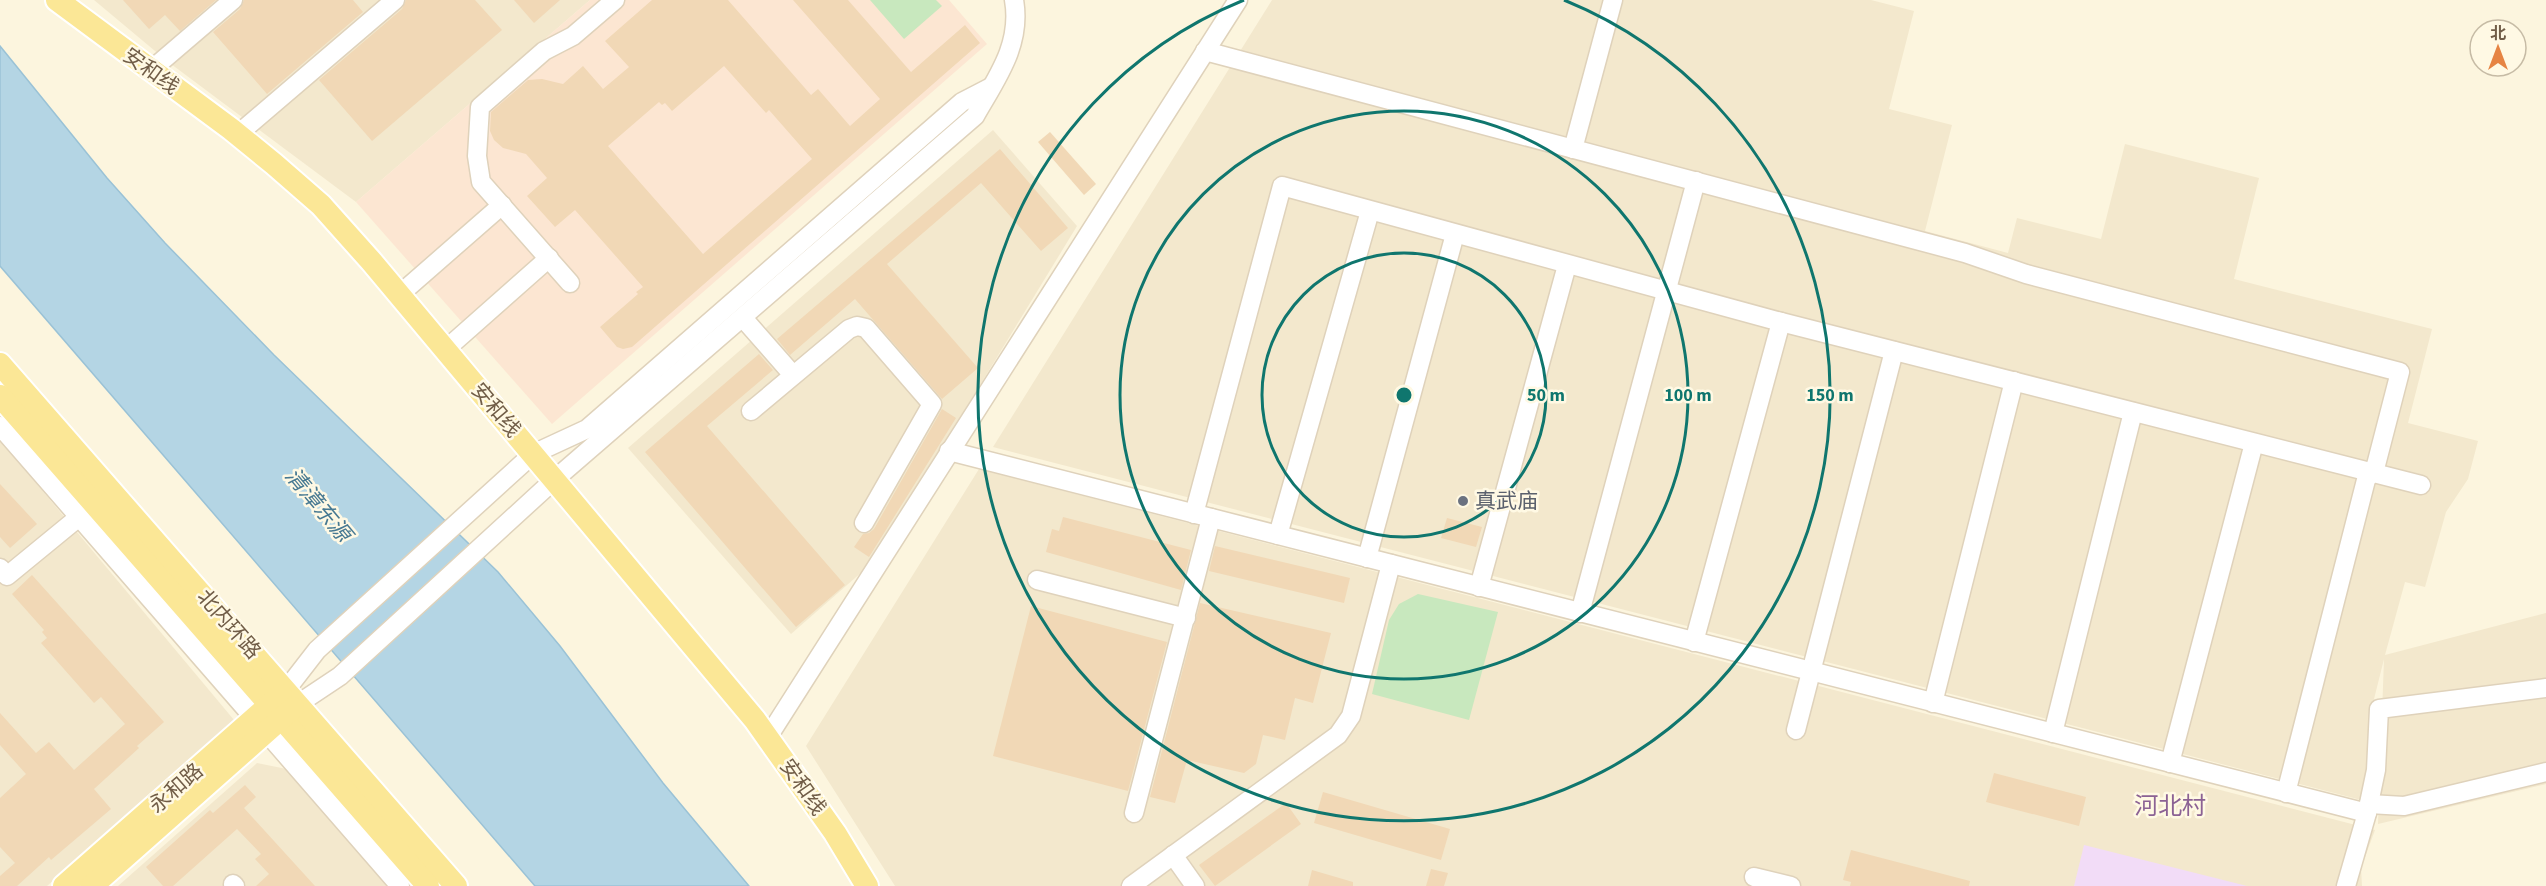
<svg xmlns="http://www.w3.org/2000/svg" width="2546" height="886" font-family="'Source Sans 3','Noto Sans SC',sans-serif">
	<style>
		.residential { fill: #f3e8cd }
		.commercial { fill: #fce6d2 }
		.education { fill: #f2dcf7 }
		.green { fill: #c8e8be }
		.water { fill: #b4d5e4; stroke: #9ac2d6; stroke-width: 1.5 }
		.building { fill: #f1d8b6; fill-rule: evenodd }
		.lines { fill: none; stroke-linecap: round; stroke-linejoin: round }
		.minor-casing { stroke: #dfd2bb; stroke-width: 21 }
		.major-casing { stroke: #fff; stroke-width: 26 }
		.minor { stroke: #fff; stroke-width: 18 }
		.major { stroke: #fbe796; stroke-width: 22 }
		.ring { fill: none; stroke: #0f766e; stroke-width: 3 }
		.worship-dot { fill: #6b7280; stroke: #fff9e4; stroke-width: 2 }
		.labels { text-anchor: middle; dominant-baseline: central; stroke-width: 5; stroke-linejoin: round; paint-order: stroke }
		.street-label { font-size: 21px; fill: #715d47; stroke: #fff9e4 }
		.worship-label { font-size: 21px; fill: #5b616d; stroke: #fff9e4; text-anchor: start }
		.water-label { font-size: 22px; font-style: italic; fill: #477992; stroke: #fff9e4 }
		.quarter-label { font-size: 24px; fill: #8c6294; stroke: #fff9e4 }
		.centre { fill: #0f766e; stroke: #fff9e4; stroke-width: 3 }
		.ring-label { font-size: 18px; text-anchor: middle; font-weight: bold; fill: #0f766e; stroke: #fff9e4; stroke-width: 5; stroke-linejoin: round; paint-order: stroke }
	</style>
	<rect width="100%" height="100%" fill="#fcf5de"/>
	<g class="residential">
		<path d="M94 0H590L356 202 167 61Z"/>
		<path d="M1272 0H1871L1914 11 1889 109 1952 125 1925 231 2008 253 2017 218 2101 239 2125 144 2259 178 2234 279 2432 329 2408 423 2478 441 2468 479 2446 512 2425 587 2405 582 2385 655 2546 613V784L2378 824 2384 659 2373 703 2365 801 993 447Z"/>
		<path d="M993 130 1077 226 871 564 791 634 628 448Z"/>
		<path d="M0 440 234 720 47 886H0Z"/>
		<path d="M979 469 2375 830 2361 868 2362 886H895L806 746Z"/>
		<path d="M257 763 316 775 411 886H118Z"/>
	</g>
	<path class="commercial" d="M590 0H949L987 44 552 424 356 202Z"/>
	<path class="education" d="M2084 845 2247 886H2074Z"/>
	<g class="green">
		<path d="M870 0H936L942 6 904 39Z"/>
		<path d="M1418 594 1498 612 1469 720 1372 694 1389 620 1399 604Z"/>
	</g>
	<path class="water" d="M0 46 107 178 165 243 274 355 498 572 560 646 663 783 749 886H535L0 266Z"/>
	<g class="building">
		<path d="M123 0H216L180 31 165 15 149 29Z"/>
		<path d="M244 0H353L363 12 267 94 213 32 240 9Z"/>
		<path d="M406 0H475L502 30 372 141 319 80 402 9Z"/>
		<path d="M514 0H560L534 23Z"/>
		<path d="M652 0H728L811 95 818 89 850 126 880 99 793 0H848L911 72 965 25 980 43 632 347 623 349 617 347 600 327 638 294 636 292 643 287 575 210 555 227 527 196 547 178 526 154 503 148 494 140 490 131 491 112 528 80 542 79 563 84 583 66 603 89 629 67 605 41ZM724 66 766 113 769 110 812 159 703 254 608 146 659 102 662 105 665 103 672 111Z"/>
		<path d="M1050 132 1096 184 1084 195 1038 142Z"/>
		<path d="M1000 149 1068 228 1041 251 981 183 887 264 978 368 942 399 855 299 790 355 777 339Z"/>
		<path d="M759 354 773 370 707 426 845 585 796 627 645 452Z"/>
		<path d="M942 409 956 418 869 557 854 547 863 534 869 533 874 529Z"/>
		<path d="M0 484 37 524 10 548 0 537Z"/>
		<path d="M1063 517 1191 550 1181 590 1046 552 1052 529 1059 531Z"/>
		<path d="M1447 518 1482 527 1476 547 1441 538Z"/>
		<path d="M1215 546 1350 578 1344 603 1209 571Z"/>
		<path d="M32 575 164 722 137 746 139 748 94 789 111 809 51 860 49 857 17 886H0V876L15 863 0 847V798L26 774 0 745V713L36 753 49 742 74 770 125 724 101 697 94 703 41 643 47 638 42 632 44 630 12 594Z"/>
		<path d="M1200 603 1331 633 1313 703 1295 698 1285 740 1263 735 1256 764 1244 773 1187 760 1175 803 1150 797Z"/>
		<path d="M1031 606 1167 642 1128 791 993 756Z"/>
		<path d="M1994 773 2086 797 2079 826 1986 802Z"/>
		<path d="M245 785 256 797 244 808 315 886H256L269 874 255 859 261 854 237 829 173 886H163L146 867 210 810 213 813Z"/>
		<path d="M1323 792 1450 829 1441 860 1314 823Z"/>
		<path d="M1286 803 1301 824 1215 886 1199 865Z"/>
		<path d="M1851 850 1970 881 1969 886H1850L1851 882 1843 880Z"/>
		<path d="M1431 869 1448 873 1444 886H1426Z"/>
		<path d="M1312 870 1353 882V886H1308Z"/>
	</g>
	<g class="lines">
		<defs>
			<g id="minor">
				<path d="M1205 51 1965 253 2026 274 2400 372 2376 465 2366 480 2286 793"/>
				<path d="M150 71 233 0"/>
				<path d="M237 135 395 0"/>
				<path d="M1573 149 1613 0"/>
				<path d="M570 283 481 182 477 156 480 107 544 51 573 36 615 0"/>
				<path d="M399 295 502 205"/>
				<path d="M743 318 793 375"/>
				<path d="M445 350 549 258"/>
				<path d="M751 411 849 329 857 326 866 328 932 404 864 523"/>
				<path d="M0 426 400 886"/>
				<path d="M949 451 2367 813"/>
				<path d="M1194 514 1282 186 1781 322 2421 485"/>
				<path d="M1278 535 1370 211"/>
				<path d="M1367 558 1455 234"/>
				<path d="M0 568 7 576 79 517"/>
				<path d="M1037 580 1186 618"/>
				<path d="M1479 587 1567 265"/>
				<path d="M1580 613 1696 181"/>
				<path d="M1694 642 1781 322"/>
				<path d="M286 690 317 650 533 454 587 429 962 102 991 87"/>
				<path d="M1933 703 2014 381"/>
				<path d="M298 704 340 676 554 480 975 116C996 79 1022 45 1014 0"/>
				<path d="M1796 730 1894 351"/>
				<path d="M2053 733 2133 412"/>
				<path d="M768 737 1238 0"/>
				<path d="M2170 763 2254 443"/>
				<path d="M2369 804 2404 806 2546 772"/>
				<path d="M1134 813 1211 518"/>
				<path d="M1173 855 1195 886"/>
				<path d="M1754 877 1791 886"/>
				<path d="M233 884 235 886"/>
				<path d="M1131 886 1338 735 1351 716 1391 564"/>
				<path d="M2346 886 2367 813 2376 770 2379 709 2546 688"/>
			</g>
			<g id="major">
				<path d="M57 0 231 129 274 164 321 205 371 261 755 720 835 833 867 886"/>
				<path d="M0 364 456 886"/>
				<path d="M0 396 428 886"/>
				<path d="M64 886 281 695"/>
				<path d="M92 886 293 708"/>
			</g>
		</defs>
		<use href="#minor" class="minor-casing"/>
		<use href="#major" class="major-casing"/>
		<use href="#minor" class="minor"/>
		<use href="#major" class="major"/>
	</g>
	<g class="ring">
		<circle cx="1404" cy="395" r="142"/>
		<circle cx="1404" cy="395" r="284"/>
		<path d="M1564 0A426 426 0 1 1 1244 0"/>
	</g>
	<circle class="worship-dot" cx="1463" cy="501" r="6"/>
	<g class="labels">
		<g class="street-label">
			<text transform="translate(151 71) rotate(36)">安和线</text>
			<text transform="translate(496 410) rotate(50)">安和线</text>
			<text transform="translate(229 624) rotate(49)">北内环路</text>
			<text transform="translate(803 787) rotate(55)">安和线</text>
			<text transform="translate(176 788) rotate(-41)">永和路</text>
		</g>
		<g class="worship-label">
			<text x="1475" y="501">真武庙</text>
		</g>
		<g class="water-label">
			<text transform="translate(318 505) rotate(50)">清漳东源</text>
		</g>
		<g class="quarter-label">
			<text x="2170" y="806">河北村</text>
		</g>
	</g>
	<circle cx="1404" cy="395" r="9" class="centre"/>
	<g class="ring-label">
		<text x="1546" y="401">50 m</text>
		<text x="1688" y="401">100 m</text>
		<text x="1830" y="401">150 m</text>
	</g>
	<g transform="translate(2498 48)"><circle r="28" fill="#fff9e4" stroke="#c6bba5" stroke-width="1.5"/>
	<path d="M0-4.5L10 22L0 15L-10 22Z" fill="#e68443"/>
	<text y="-9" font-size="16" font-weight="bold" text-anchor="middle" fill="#715d47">北</text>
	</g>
</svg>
